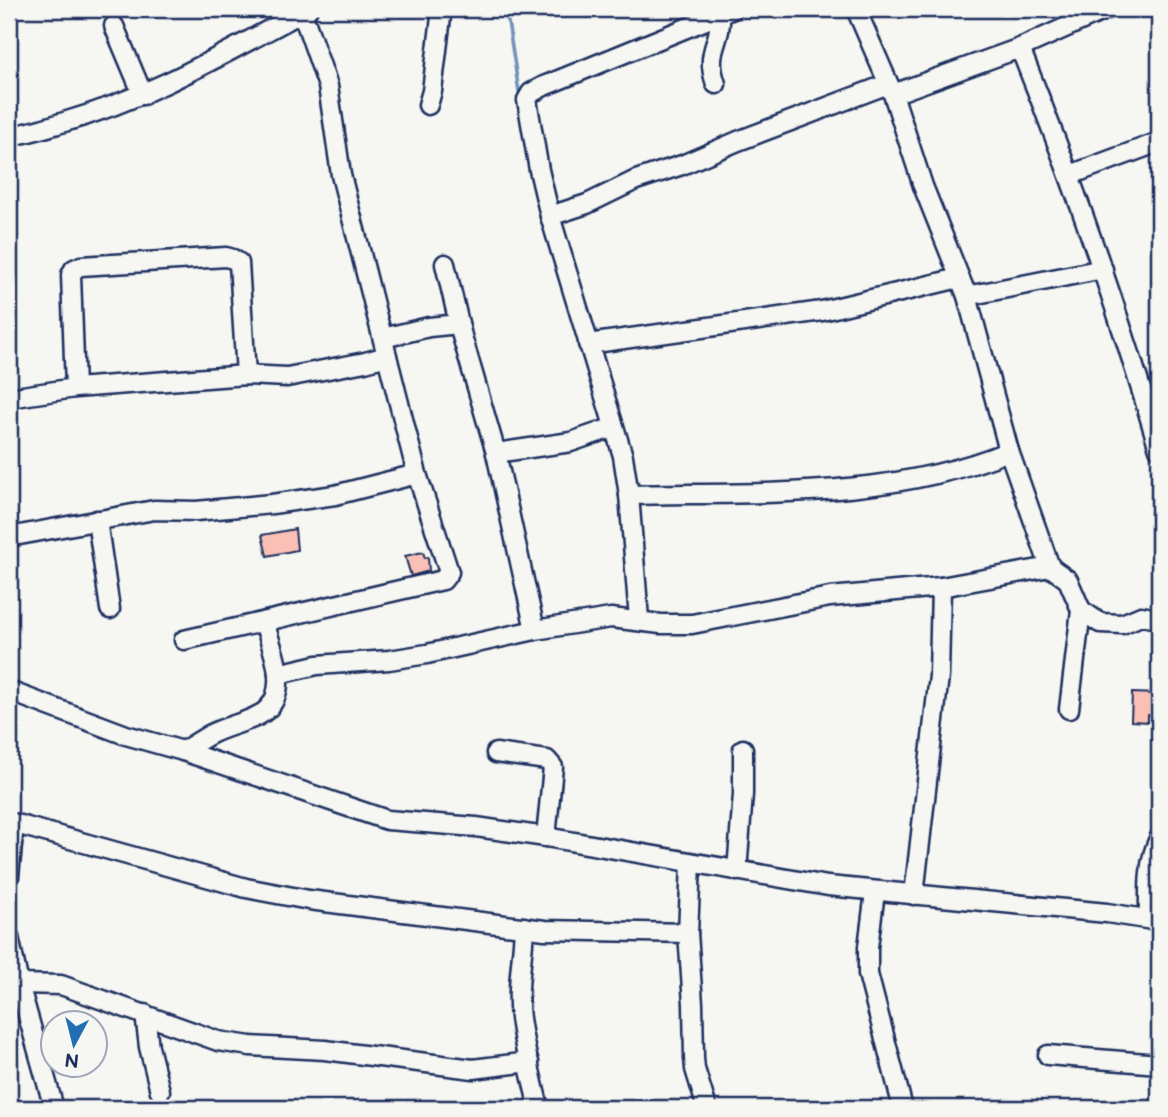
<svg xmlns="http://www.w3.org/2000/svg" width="1168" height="1117" font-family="'Balsamiq Sans',sans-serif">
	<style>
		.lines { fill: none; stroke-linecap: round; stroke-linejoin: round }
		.stream { stroke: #7193ba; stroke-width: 3.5 }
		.building { fill: #fbc0b5; stroke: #1b2f5e; stroke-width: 2 }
		.minor-casing { stroke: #1b2f5e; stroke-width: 23 }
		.minor { stroke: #f6f6f2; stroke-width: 18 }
	</style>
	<rect width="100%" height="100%" fill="#f6f6f2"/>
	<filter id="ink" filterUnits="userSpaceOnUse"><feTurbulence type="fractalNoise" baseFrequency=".0143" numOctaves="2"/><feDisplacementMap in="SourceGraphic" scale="14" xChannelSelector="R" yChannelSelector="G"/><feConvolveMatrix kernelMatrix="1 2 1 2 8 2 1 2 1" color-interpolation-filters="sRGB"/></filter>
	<g filter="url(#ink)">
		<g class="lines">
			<path class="stream" d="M506 9 520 98"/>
		</g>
		<g class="building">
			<path d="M295 529 297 550 267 556 262 535Z"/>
			<path d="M423 552 425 558 428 557 429 571 411 576 405 556Z"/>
			<path d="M1132 693 1159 694V716L1148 715V722L1131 721Z"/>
		</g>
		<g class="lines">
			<defs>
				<g id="minor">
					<path d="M856 9 893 94 923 186 967 296 1009 451 1050 567"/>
					<path d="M114 26 143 95"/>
					<path d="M1020 48C1073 180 1119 312 1159 449"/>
					<path d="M716 84C704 49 722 45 720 14"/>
					<path d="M893 94 1020 48 1107 9"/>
					<path d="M428 105 432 91 442 9"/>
					<path d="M9 136C26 134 44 128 61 123 152 97 225 53 308 9"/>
					<path d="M1070 175 1159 142"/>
					<path d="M550 216 587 204 636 180 682 165 738 141 888 84"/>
					<path d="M445 264 462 336 496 453 535 630"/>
					<path d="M967 296 1103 269"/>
					<path d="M383 338 429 327 459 324"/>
					<path d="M588 344 822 311 959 278"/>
					<path d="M75 388 71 275 74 269 81 266 226 257 233 259 239 263 246 375"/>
					<path d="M9 398 75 388 246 375 287 377 365 362 387 356"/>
					<path d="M496 453 571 442 614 427"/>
					<path d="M629 495C754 492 891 500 1009 451"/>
					<path d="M97 520 110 609"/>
					<path d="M9 537 154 510 196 511 272 504 335 495 417 474"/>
					<path d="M639 619 629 495 623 456 550 216 539 170 527 100 531 93 544 86 733 9"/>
					<path d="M184 640 443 580 449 572 417 474 341 175 328 86 302 12"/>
					<path d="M278 674 317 665 389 660 427 654 535 630 611 618 661 624H692L830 597 941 587 1050 567 1068 580 1081 610 1100 623 1122 624 1141 616 1159 619"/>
					<path d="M9 691 126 735 183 751 387 820 476 827 546 837 828 886 1107 913 1159 921"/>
					<path d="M1069 709 1081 610"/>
					<path d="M183 751C193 745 202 739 211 734 242 718 281 722 278 675 277 658 269 639 264 622"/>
					<path d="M496 753 547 760 553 767 546 837"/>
					<path d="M9 822 246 888 309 900 545 930 688 933"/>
					<path d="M691 863 688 933 693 1004 694 1058 695 1069 707 1108"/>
					<path d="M737 871 743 794V749"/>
					<path d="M9 877 14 824"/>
					<path d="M875 892 868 947V974L903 1108"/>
					<path d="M914 895 939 676 941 587"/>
					<path d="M1149 919C1149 892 1147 863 1159 839"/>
					<path d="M524 927C523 957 516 988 520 1018 524 1048 532 1079 539 1108"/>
					<path d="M9 937 19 984 54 1108"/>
					<path d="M19 984 61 985 218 1041 250 1046 325 1050 473 1069 529 1062"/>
					<path d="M145 1014 149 1047 160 1091"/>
					<path d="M1048 1055 1159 1064"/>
				</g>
			</defs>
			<use href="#minor" class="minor-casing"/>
			<use href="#minor" class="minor"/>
		</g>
	</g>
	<rect width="1168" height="1117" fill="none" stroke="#f6f6f2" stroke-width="35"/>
	<rect x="18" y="18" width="1133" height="1082" fill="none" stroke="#1b2f5e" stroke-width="2.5" filter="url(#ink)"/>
	<g transform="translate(74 1044) rotate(187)"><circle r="33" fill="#f6f6f2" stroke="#9ea6b7" stroke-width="2"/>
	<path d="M0-5L12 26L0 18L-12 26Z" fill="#1f6fb2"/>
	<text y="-10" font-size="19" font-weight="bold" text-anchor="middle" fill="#1b2f5e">N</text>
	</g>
</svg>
